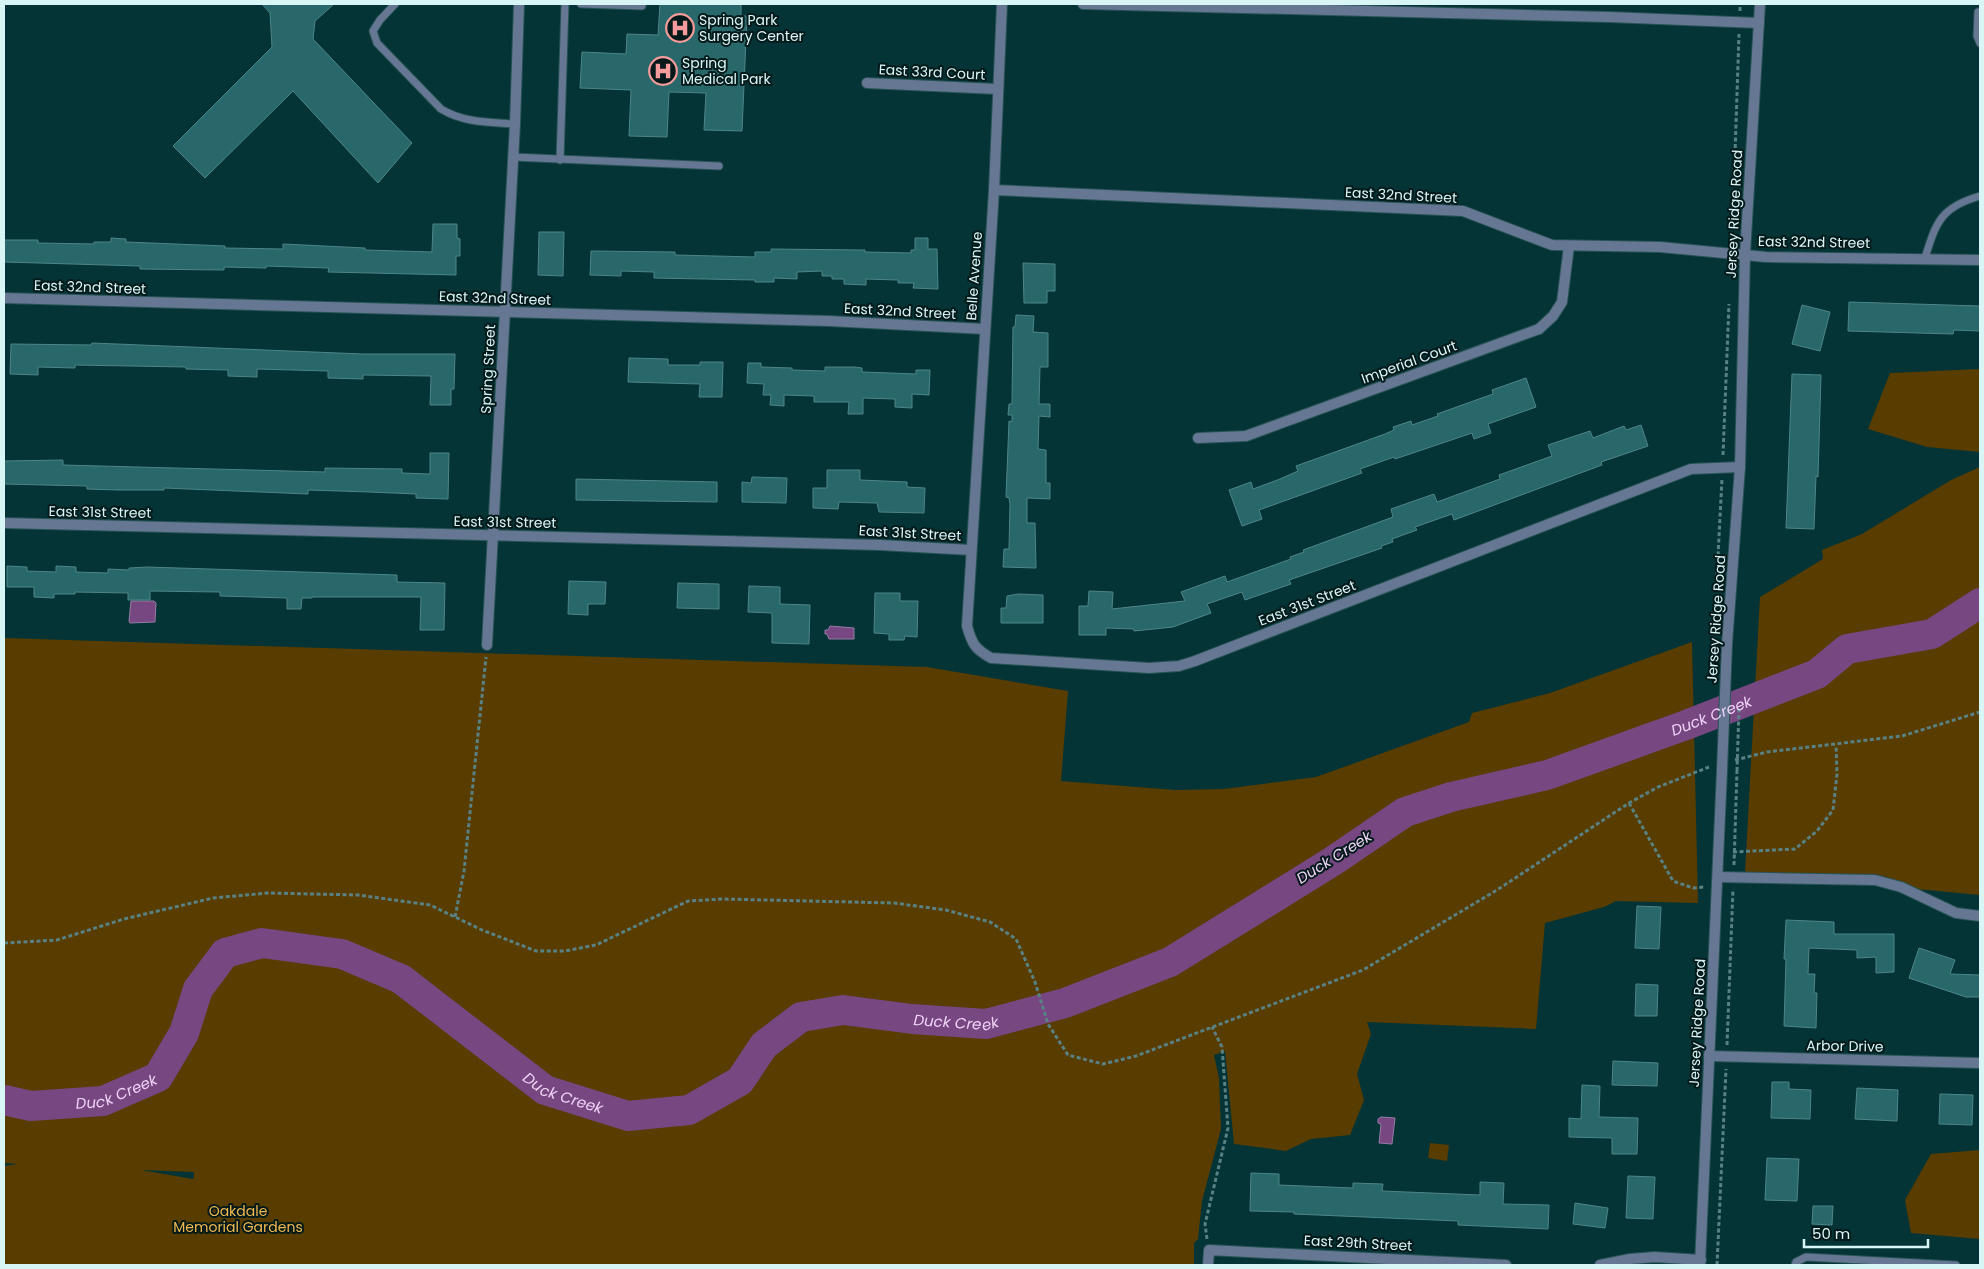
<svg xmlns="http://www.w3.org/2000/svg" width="1984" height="1269" font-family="Poppins,sans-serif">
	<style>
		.green { fill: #583c00; fill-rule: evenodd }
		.water { fill: #774782; stroke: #947ca5 }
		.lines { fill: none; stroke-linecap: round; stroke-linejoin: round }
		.river { stroke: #774782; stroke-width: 30 }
		.building { fill: #28686b; stroke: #4e8588 }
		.service-casing { stroke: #275355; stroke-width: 9 }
		.minor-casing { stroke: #275355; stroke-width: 12 }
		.tertiary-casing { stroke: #275355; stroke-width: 12 }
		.path { stroke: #598183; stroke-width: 3; stroke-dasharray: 4 2.5; stroke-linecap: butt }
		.service { stroke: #667793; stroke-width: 7 }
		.minor { stroke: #667793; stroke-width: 10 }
		.tertiary { stroke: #667793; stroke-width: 10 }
		.tertiary-bridge-casing { stroke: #275355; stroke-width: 12; stroke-linecap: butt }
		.path-bridge { stroke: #598183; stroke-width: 3; stroke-dasharray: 4 2.5; stroke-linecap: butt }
		.tertiary-bridge { stroke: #667793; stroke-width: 10 }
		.labels { text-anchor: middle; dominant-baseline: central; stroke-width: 4; stroke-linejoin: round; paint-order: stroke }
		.poi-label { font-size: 14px; fill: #d9f6f7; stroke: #03191a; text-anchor: start }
		.street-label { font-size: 14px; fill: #d9f6f7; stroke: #03191a }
		.park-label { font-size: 14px; fill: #f1b94f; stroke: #03191a }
		.water-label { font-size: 15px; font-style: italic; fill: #efd3f5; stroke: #03191a }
	</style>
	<rect width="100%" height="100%" fill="#053436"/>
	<g class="green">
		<path d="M1980 369V452L1927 447 1868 429 1890 373Z"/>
		<path d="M1980 467V895L1745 873 1760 597 1823 559 1822 550 1862 534 1951 480Z"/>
		<path d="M4 638 927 667 1068 691 1061 781 1175 790 1224 789 1316 777 1469 722 1472 713 1550 693 1692 642 1698 903 1616 901 1604 907 1545 923 1536 1029 1367 1022 1371 1034 1357 1074 1364 1100 1350 1135 1311 1139 1286 1151 1234 1144 1225 1051 1214 1055 1219 1078 1221 1129 1202 1201 1198 1239 1194 1243V1265H4V1166L18 1164 4 1163ZM141 1170 194 1172V1178L193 1179Z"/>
		<path d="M1430 1143 1449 1145 1447 1161 1428 1158Z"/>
		<path d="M1980 1150V1239L1911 1233 1905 1200 1931 1154Z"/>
	</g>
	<g class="water">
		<path d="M131 601H154L156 603 155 622 130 623 129 621Z"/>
		<path d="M830 626 854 628V639H829L827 634H825V630H828Z"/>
		<path d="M1381 1117 1395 1118 1392 1144 1379 1143 1381 1124 1378 1123V1119Z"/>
	</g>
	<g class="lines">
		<path class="river" id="s1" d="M4 1100 31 1106 103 1101 158 1077 184 1033 198 989 225 953 262 943 342 954 401 979 545 1090 628 1116 689 1110 740 1081 764 1045 801 1017 843 1010 912 1019 986 1024 1065 1003 1170 962 1333 861 1405 812 1451 797 1547 775 1686 725 1817 674 1847 649 1932 634 1980 603"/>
	</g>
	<g class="building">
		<path d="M262 4H334L315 21 313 39 412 143 378 183 293 91 205 178 173 146 272 47 270 13Z"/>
		<path d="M660 4H741V16H747L742 131 704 130 706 93 669 92 667 137 629 136 631 90 580 88 582 52 626 54 627 34 658 35Z"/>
		<path d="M433 224H457V238L460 239V256H456V275L328 272 329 268 266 266V268L224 267V270L140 269V266L4 262V240H38V243L94 244V242H111V238L126 239V242L225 246V248L283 249V244L365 248V250L432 252Z"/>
		<path d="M539 232H564L563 276 538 275Z"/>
		<path d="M915 238H928V249H937L938 289 913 288 914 283H898V280L866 279V285L844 284V279H832V276H822V271L797 272V279L774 278V282H755V280L654 278V272L621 271V276L590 275 591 251 675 252V255L755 257V252H771V249L865 250V252L911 253V250H915Z"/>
		<path d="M1023 263 1055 264V291H1047V303H1024Z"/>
		<path d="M1849 302 1980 306V331L1954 330 1953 334 1848 331Z"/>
		<path d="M1802 305 1830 312 1820 351 1792 344Z"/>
		<path d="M1016 315 1034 316 1033 332 1048 333V367H1040L1039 404H1050V417L1039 416 1038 449 1046 450V483H1050V499L1027 498V523H1035L1036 568 1003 567 1004 549H1009L1010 504 1009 498 1006 497 1009 421 1012 422V415H1008L1009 404H1012L1013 327H1015Z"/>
		<path d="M92 343 363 354H455L454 389H451V405H430L431 376 363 375V379L328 378V371L257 369V377L228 376V370L186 369V367L75 365V368L38 367V375L10 374 11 344 91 345Z"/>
		<path d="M629 358 668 359V365H700V362H723L722 397H699L700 384 628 382Z"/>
		<path d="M748 363H761V367L792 368V370L825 371V367H855L862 368V372H864L916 374V370H930L929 395 912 394V408L895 407V399L863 398V414H848L849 402H814V396L784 395V406L770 405 771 395H763L764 384 747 383Z"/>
		<path d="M1792 374 1821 375 1818 477 1816 476 1814 529 1786 528Z"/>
		<path d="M1526 378 1536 407 1488 424 1491 433 1474 439 1472 433 1395 459 1394 457 1360 469 1362 473 1259 510 1262 519 1242 526 1229 490 1251 482 1253 489 1280 479 1298 471 1296 466 1385 434 1394 430 1393 427 1411 421 1412 425 1438 416 1437 414 1493 394 1492 390Z"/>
		<path d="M1641 425 1648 446 1601 462 1602 465 1454 520 1452 514 1415 527 1417 530 1392 539 1393 542 1381 546 1382 548 1289 580 1291 584 1245 600 1242 592 1207 604 1211 613 1173 627 1134 631V629L1106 628V635H1079V606H1088L1089 591 1113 592 1112 609 1185 601 1181 592 1225 576 1227 582 1291 559 1290 557 1304 552 1303 550 1393 517 1391 509 1434 494 1437 502 1500 479 1499 475 1552 456 1548 445 1590 431 1593 438 1624 426 1626 430Z"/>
		<path d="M430 453H449L448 499 416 498V494L369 492 308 490V494L164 488V490H118L87 489V486L4 484V461L63 460V465L325 472V468L402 469V473L430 474Z"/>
		<path d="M827 470H860V480L907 482V487L925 488 924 513 879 512 877 503 839 502 838 509 813 508V488H827Z"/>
		<path d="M752 477 787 478 786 503 742 502V482L751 483Z"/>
		<path d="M576 479 717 482V502L576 500Z"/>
		<path d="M7 566 27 567V571L56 572V566L76 567V572L108 573V569L129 570V568L147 567 397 575V582L445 583 444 630H420L421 597H312V598H302L301 609H287V598L220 596V592L150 591V600H128V593L75 592V594H54V598L34 597V587H7Z"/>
		<path d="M569 581 606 582 605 604H588V615L568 614Z"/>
		<path d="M678 583 719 584V609L677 608Z"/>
		<path d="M749 586 780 587V604L810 605 809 644 772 643V613L748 612Z"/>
		<path d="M875 593H900V601H918L917 637 905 636 904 640H889V634L874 633Z"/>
		<path d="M1018 594 1043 595V623H1001V608H1006L1007 596Z"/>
		<path d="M1637 906 1661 907 1659 949 1635 948Z"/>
		<path d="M1786 920 1834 922V934H1894V972L1876 973V957L1857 958V950L1809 948 1808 974H1815L1814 993H1817L1816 1028 1784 1026 1786 959H1784Z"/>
		<path d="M1919 948 1955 960 1950 974 1980 975V997H1966L1909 978Z"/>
		<path d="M1636 984 1658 985 1657 1016H1635Z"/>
		<path d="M1613 1061 1658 1063 1657 1086 1612 1085Z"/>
		<path d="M1772 1082H1789V1089L1811 1090 1810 1119 1771 1118Z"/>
		<path d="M1582 1085 1600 1086 1599 1117 1638 1118 1637 1154H1612V1138L1569 1137V1118L1581 1119Z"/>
		<path d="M1857 1088 1898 1090 1897 1121 1855 1119Z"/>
		<path d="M1940 1094 1973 1095 1972 1125 1939 1124Z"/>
		<path d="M1767 1158 1799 1159 1797 1201 1765 1200Z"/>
		<path d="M1251 1173 1279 1174V1185L1353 1188V1183L1383 1184 1382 1191 1480 1195V1182L1504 1183 1503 1204 1549 1205 1548 1229 1458 1225V1221L1294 1214V1212L1250 1211Z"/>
		<path d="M1628 1176 1655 1177 1653 1219 1626 1218Z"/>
		<path d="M1575 1203 1608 1208 1605 1228 1573 1224Z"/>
		<path d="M1813 1206H1833L1832 1225 1812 1224Z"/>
	</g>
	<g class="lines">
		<defs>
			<g id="service">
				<path d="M395 4 380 20 373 31 377 43 441 109C464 123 489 122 515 124"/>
				<path d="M581 4 642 6V4"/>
				<path d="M1978 12 1977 36 1980 43"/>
				<path d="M513 157 719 166"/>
				<path d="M560 160 565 4"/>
				<path d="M1925 258C1936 222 1941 207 1980 196"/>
				<path d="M1795 1265 1796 1262 1806 1257 1956 1265"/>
			</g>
			<g id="minor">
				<path d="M1002 4 994 190 967 626C972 644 975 649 991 658L1149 668 1179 666 1195 661 1691 469 1740 467"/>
				<path d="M1083 4 1609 17 1759 23"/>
				<path d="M867 83 997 89"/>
				<path d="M994 190 1463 211 1552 245 1660 247 1766 257 1980 260"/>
				<path d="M4 298 829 321 985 329"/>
				<path d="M1198 438 1246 436 1539 329 1553 316 1562 302 1569 246"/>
				<path d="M4 523 880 545 971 550"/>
				<path d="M487 645 515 124 519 4"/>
				<path d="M1718 877 1875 880 1901 887 1956 913 1980 916"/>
				<path d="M1709 1056 1980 1063"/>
				<path d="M1208 1265 1209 1250 1506 1265"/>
				<path d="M1600 1265 1630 1259 1655 1257 1701 1260"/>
			</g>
			<g id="tertiary">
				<path d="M1727 644 1740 467 1745 254 1760 4"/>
				<path d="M1700 1265 1722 770"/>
			</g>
		</defs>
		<use href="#service" class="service-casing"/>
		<use href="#minor" class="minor-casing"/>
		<use href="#tertiary" class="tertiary-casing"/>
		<g class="path">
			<path d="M1740 11V4"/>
			<path d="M1733 213 1739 34"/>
			<path d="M1723 455 1729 304"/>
			<path d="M1717 575 1722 479"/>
			<path d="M1735 760 1767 752 1902 736 1980 712"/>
			<path d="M1629 803 1673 881 1693 888 1704 887"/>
			<path d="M1733 852 1795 849 1817 831 1833 810 1837 774 1836 745"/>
			<path d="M1734 865 1737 771"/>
			<path d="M455 917 464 871 486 657"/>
			<path d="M4 943 57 940 124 919 213 898 268 893 358 895 430 905 482 930 536 951H565L596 945 688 901 722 899 894 903 946 910 990 922 1016 939 1035 982 1048 1024 1068 1055 1103 1064 1136 1056 1363 970 1497 890 1629 803 1658 787 1709 767"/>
			<path d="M1727 1045 1733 889"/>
			<path d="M1207 1239 1205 1224 1228 1128 1222 1047 1212 1027"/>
			<path d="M1717 1265 1726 1069"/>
		</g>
		<use href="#service" class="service"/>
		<use href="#minor" class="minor"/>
		<use href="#tertiary" class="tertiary"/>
		<defs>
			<path id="tertiary-bridge" d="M1722 770 1727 644"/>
		</defs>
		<use href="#tertiary-bridge" class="tertiary-bridge-casing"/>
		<path class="path-bridge" d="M1737 771 1739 707"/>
		<use href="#tertiary-bridge" class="tertiary-bridge"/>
	</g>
	<defs>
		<symbol id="hospital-ring" viewBox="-11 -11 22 22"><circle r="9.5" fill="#03191a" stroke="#f59b9b" stroke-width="1.5"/><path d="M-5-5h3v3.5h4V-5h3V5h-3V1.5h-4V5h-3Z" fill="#f59b9b"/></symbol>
	</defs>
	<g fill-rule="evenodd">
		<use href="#hospital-ring" x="664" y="12" width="32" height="32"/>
		<use href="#hospital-ring" x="647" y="55" width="32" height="32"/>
	</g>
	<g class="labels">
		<g class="poi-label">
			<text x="699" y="20">Spring Park<tspan x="699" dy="16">Surgery Center</tspan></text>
			<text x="682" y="63">Spring<tspan x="682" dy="16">Medical Park</tspan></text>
		</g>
		<g class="street-label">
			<text transform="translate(932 72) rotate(3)">East 33rd Court</text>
			<text transform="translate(1401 195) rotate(3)">East 32nd Street</text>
			<text transform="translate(1734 214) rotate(-87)">Jersey Ridge Road</text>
			<text transform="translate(1814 242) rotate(1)">East 32nd Street</text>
			<text transform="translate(974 276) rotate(-86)">Belle Avenue</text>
			<text transform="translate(90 287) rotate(2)">East 32nd Street</text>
			<text transform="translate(495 298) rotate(2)">East 32nd Street</text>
			<text transform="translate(900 311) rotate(3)">East 32nd Street</text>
			<text transform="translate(1409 362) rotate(-20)">Imperial Court</text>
			<text transform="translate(488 369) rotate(-87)">Spring Street</text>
			<text transform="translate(100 512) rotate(1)">East 31st Street</text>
			<text transform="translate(505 522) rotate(1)">East 31st Street</text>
			<text transform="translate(910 533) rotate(3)">East 31st Street</text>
			<text transform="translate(1307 603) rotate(-21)">East 31st Street</text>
			<text transform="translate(1716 619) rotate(-86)">Jersey Ridge Road</text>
			<text transform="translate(1697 1023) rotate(-87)">Jersey Ridge Road</text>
			<text transform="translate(1845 1046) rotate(1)">Arbor Drive</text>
			<text transform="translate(1358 1243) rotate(3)">East 29th Street</text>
		</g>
		<g class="park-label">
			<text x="238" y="1211">Oakdale<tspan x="238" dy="16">Memorial Gardens</tspan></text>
		</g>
		<g class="water-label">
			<text stroke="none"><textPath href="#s1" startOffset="1945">Duck Creek</textPath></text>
			<text transform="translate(1334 857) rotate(-32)">Duck Creek</text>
			<text stroke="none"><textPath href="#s1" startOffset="1120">Duck Creek</textPath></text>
			<text stroke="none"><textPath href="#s1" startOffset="115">Duck Creek</textPath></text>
			<text stroke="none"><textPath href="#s1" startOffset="685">Duck Creek</textPath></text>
		</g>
	</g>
	<rect width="1984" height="1269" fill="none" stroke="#d9f6f7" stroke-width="10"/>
	<path d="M1804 1239v8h124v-8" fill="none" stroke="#d9f6f7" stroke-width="2.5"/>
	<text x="1812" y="1239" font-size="15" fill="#d9f6f7" stroke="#03191a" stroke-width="4" paint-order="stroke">50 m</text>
</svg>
